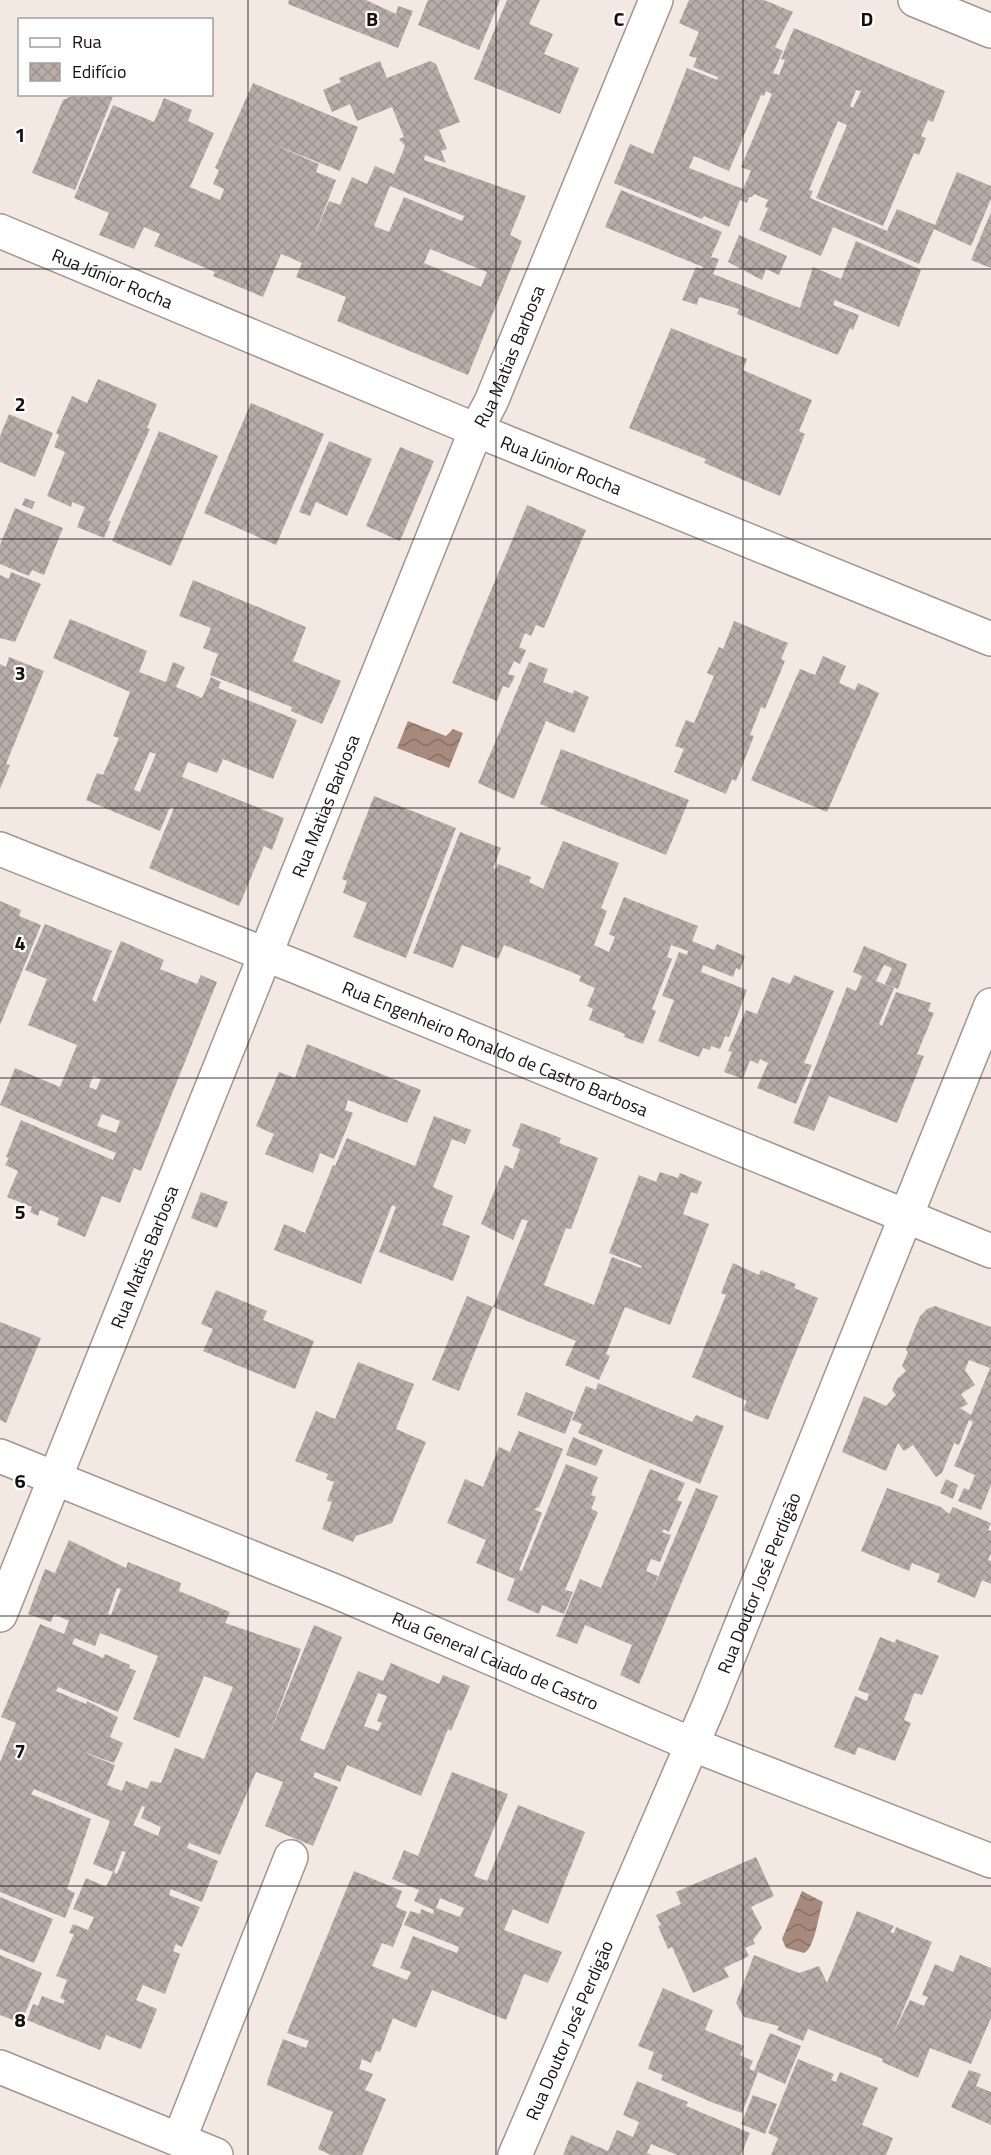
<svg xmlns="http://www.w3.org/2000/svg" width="991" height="2155" font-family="'Titillium Web',sans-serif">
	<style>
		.water { fill: url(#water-waves) }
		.building { fill: url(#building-cross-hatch); fill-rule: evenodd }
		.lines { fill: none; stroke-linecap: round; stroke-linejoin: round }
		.street-casing { stroke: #a09590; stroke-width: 36 }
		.secondary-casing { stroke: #a09590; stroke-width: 36 }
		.street { stroke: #fff; stroke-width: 33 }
		.secondary { stroke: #fff; stroke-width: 33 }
		.grid { fill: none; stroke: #151110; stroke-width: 1.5; stroke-opacity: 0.55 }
		.labels { text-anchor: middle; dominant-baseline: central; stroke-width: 4.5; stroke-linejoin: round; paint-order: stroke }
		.street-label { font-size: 18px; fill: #151110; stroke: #fff }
		.grid-label { font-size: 20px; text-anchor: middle; font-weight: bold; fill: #151110; stroke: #fff; stroke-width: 4.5; stroke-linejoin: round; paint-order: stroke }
	</style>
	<defs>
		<pattern id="water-waves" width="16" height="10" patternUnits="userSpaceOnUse" patternTransform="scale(1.5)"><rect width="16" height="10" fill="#a78a7c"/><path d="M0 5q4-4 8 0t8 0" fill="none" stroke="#876f64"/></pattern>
		<pattern id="building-cross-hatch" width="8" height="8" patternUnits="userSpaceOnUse" patternTransform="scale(1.5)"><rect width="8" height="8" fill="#b7aca7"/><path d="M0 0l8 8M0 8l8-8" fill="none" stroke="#9c938f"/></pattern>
	</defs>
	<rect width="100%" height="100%" fill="#f4e8e3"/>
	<g class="water">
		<path d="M408 721 446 736 453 729 463 733 449 768 397 748Z"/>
		<path d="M802 1891 823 1902C818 1916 815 1948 804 1953L786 1948 782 1939Z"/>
	</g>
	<g class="building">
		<path d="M289 0H366L396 14 398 6 413 11 398 48 288 4Z"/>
		<path d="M428 0H500L479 50 418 25Z"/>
		<path d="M507 0H540L529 24 553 34 544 54 579 68 560 114 474 79Z"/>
		<path d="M689 0H764L793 12 775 47 783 51 773 73 779 75 785 60 781 59 794 28 945 91 933 122 928 120 921 136 926 138 919 155 914 153 883 226 816 198 847 125 838 121 809 190 813 191 810 198 887 231 897 209 935 225 957 172 991 186V199L971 246 934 229 919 264 833 227 821 256 759 230 768 208 765 207 768 200 754 194 752 197H749L747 203 740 200 729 227 704 216 702 219 614 183 630 144 653 154 687 68 717 80 718 77 693 67 697 58 689 56 699 32 679 23ZM856 90 861 91 853 108 850 106ZM766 91 772 94 741 167 751 171 743 189 689 168 694 156 729 171 761 95 764 96Z"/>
		<path d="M380 61 387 78 430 61 436 64 460 122 439 130 447 149 441 151 446 163 425 155 424 160 526 196 510 235 522 241 468 375 337 321 346 297 296 277 302 263 291 258 281 254 263 297 213 276 215 272 154 246 160 234 144 227 134 249 99 235 109 213 74 198 113 105 154 122 164 98 192 110 188 121 214 133 190 187 220 200 224 189 213 184 219 170 215 168 253 83 358 127 340 171 270 143 319 164 316 172 336 180 312 241 329 201 340 205 352 177 367 184 375 166 394 174 405 146 399 139 404 137 392 107 357 121 350 104 332 112 323 90 341 82 339 78ZM390 186 464 216 462 221 404 197 389 232 374 226ZM430 249 487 272 481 287 424 263Z"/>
		<path d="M76 94H114L75 190 32 173 63 100Z"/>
		<path d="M621 190 722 232 711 257 719 259 713 274 800 308 813 267 841 279 856 241 921 270 899 327 835 300 833 305 859 315 853 330 850 328 838 355 737 314 739 309 699 297 697 305 682 300 696 267 702 269 703 267 605 227Z"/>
		<path d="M991 212V268L971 260Z"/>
		<path d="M739 235 787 256 779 275 766 269 762 280 728 262Z"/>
		<path d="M671 328 747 359 743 370 812 400 799 431 805 434 780 496 704 463 706 459 629 428Z"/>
		<path d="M98 379 157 404 147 428 150 429 108 521H111L104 538 77 527 85 507 72 502 71 507 47 496 65 452 54 447 59 435 56 433 72 396 87 403Z"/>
		<path d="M251 403 324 434 276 545 204 513Z"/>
		<path d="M9 414 53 433 35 477 0 462V436Z"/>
		<path d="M159 431 218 456 171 566 112 541Z"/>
		<path d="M329 441 372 459 347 516 316 502 310 516 299 512Z"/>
		<path d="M400 447 434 461 400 541 366 526Z"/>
		<path d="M25 498 35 502 32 509 22 505Z"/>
		<path d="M527 505 586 530 544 628 536 625 531 636 525 633 519 647 526 650 520 664 514 661 508 674 515 676 509 688 503 686 497 701 452 683Z"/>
		<path d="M15 508 63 528 44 575 32 570 29 576 0 564V545Z"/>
		<path d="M11 572 41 584 15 642 0 638V575L9 579Z"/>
		<path d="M193 580 306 627 293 661 341 681 322 724 291 711 292 707 210 675 218 654 203 648 211 628 179 616Z"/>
		<path d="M70 619 147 651 139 672 166 682 173 662 185 667 176 687 202 698 211 677 221 682 218 688 297 720 273 779 223 759 217 773 188 762 182 777 284 818 272 850 264 846 239 906 149 868 174 808 170 807 160 831 86 800 97 773 103 775 119 738 113 736 130 692 53 658ZM150 752 156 754 140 792 134 790Z"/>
		<path d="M734 621 788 643 781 659 785 661 765 709 761 707 750 735 754 736 736 781 732 779 726 794 674 772 684 749 675 746 686 720 694 723 714 676 707 673 719 647 723 649Z"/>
		<path d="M823 656 846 666 839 683 855 690 858 683 879 693 827 812 751 780 800 669 815 675Z"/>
		<path d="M9 657 44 671 6 764 10 765 0 789V664L6 667Z"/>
		<path d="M529 662 548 669 543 682 573 694 574 690 589 697 574 733 546 721 514 799 478 783Z"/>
		<path d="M561 749 689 800 666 855 540 804Z"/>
		<path d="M374 796 456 828 406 958 353 937 367 903 343 893 347 881 342 879Z"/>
		<path d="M460 832 501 848 493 868 496 869 498 864 531 877 529 882 543 889 563 841 619 863 601 908 607 911 594 945 609 952 615 937 609 934 624 897 698 926 692 941 714 950 717 944 745 956 740 970 736 968 733 977 703 965 701 972 747 990 729 1037 725 1036 720 1049 711 1046 710 1050 703 1048 699 1057 658 1041 674 1000 662 996 679 952 687 955 688 951 671 945 667 957 672 959 652 1009 656 1011 643 1044 624 1037 625 1034 589 1020 593 1009 587 1006 595 988 579 981 581 976 504 945 498 959 462 945 453 968 413 953Z"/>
		<path d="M0 901 21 910 19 916 41 925 0 1025Z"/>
		<path d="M45 924 112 951 92 1000 96 1002 121 941 164 960 160 969 197 984 201 975 217 982 141 1171 134 1168 120 1203 102 1196 85 1237 57 1225 59 1218 40 1210 38 1216 30 1212 32 1207 7 1197 18 1171 5 1165 9 1158 6 1157 21 1120 113 1160 116 1153 0 1105 15 1068 60 1087 77 1045 28 1025 47 979 25 970ZM93 1076 101 1079 96 1090 89 1087ZM102 1114 120 1121 116 1133 97 1126Z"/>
		<path d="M864 946 907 964 898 989 885 984 892 968 884 965 876 981 894 988 879 1024 882 1026 896 992 931 1003 928 1011 934 1013 917 1054 924 1056 897 1123 829 1096 814 1131 793 1123 847 987 856 991 862 976 853 972Z"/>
		<path d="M794 975 834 991 804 1063 812 1065 796 1104 757 1088 768 1063 760 1059 758 1064 750 1060 743 1079 724 1072 732 1052 728 1051 746 1010 757 1014 772 977 790 984Z"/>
		<path d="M307 1044 421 1090 407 1123 348 1100 345 1110 353 1113 334 1159 320 1153 313 1173 265 1154 274 1134 256 1126 279 1072 295 1078Z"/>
		<path d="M434 1116 471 1130 465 1144 452 1139 433 1187 453 1196 442 1225 470 1236 453 1281 379 1252 396 1207 392 1205 361 1284 274 1250 284 1224 305 1233 333 1165 335 1166 347 1138 415 1166Z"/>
		<path d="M521 1123 561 1138 559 1143 598 1158 571 1229 566 1228 544 1285 594 1305 612 1257 641 1268 642 1266 609 1253 639 1175 656 1182 660 1172 678 1178 680 1173 702 1182 697 1194 691 1192 683 1214 709 1224 670 1325 625 1307 606 1354 610 1356 599 1380 565 1365 576 1341 493 1307 528 1221 522 1219 513 1240 481 1224 505 1165 513 1169 520 1149 512 1146Z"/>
		<path d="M201 1192 228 1202 217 1228 191 1218Z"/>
		<path d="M733 1263 759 1275 761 1270 796 1284 794 1288 818 1298 768 1420 743 1410 747 1401 692 1377 726 1295 721 1293Z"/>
		<path d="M216 1290 267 1311 263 1320 314 1341 295 1389 203 1351 213 1329 201 1324Z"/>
		<path d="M467 1296 493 1307 459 1391 432 1380Z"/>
		<path d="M935 1306 991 1327V1485L981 1510 958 1501 964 1488 969 1490 975 1475 954 1466 973 1422 969 1420 959 1445 954 1443 942 1473 936 1477 913 1445 904 1451 898 1443 886 1471 842 1452 864 1396 886 1406 896 1395 892 1390 897 1379 906 1371 902 1366 908 1352 906 1350 920 1316 927 1309ZM969 1360 990 1368 971 1415 960 1408 968 1404 961 1394 975 1385 965 1370Z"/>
		<path d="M0 1322 41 1338 6 1423 0 1420Z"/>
		<path d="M358 1362 414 1384 396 1429 426 1442 392 1523 356 1536 353 1542 322 1529 332 1502 327 1501 334 1482 326 1479 328 1474 295 1461 316 1411 335 1419Z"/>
		<path d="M598 1383 692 1422 696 1415 724 1426 700 1484 578 1433 582 1424 572 1420 586 1386 596 1390Z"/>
		<path d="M526 1392 574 1412 565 1434 517 1415Z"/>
		<path d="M519 1431 563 1449 539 1507 534 1509 542 1513 519 1570 522 1571 566 1464 598 1477 591 1495 596 1497 591 1509 598 1512 565 1590 573 1592 564 1614 542 1605 539 1614 507 1600 515 1579 476 1563 486 1540 447 1523 465 1479 483 1487 499 1447 510 1452Z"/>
		<path d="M573 1437 603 1450 596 1466 566 1455Z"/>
		<path d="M650 1469 685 1483 677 1500 682 1502 669 1532 664 1529 662 1532 671 1535 660 1562 651 1559 646 1571 658 1576 648 1601 696 1488 718 1496 639 1684 620 1675 632 1645 585 1625 577 1644 556 1636 580 1579 601 1588Z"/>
		<path d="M946 1479 958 1485 953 1499 940 1493Z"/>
		<path d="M887 1488 941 1507 949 1514 953 1507 991 1523 988 1530 991 1531V1553L988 1560 991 1561V1584L982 1580 975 1598 937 1582 940 1574 912 1563 909 1571 861 1551Z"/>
		<path d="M69 1540 126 1568 128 1562 181 1583 179 1591 230 1612 225 1623 301 1649 270 1733 314 1625 342 1637 300 1740 324 1750 358 1671 383 1681 391 1663 439 1684 443 1675 470 1686 451 1731 448 1729 421 1796 347 1765 340 1782 315 1772 313 1777 338 1787 313 1846 265 1826 283 1782 256 1772 220 1855 189 1843 187 1848 218 1861 202 1902 171 1889 169 1895 200 1907 182 1947 176 1944 173 1951 180 1954 165 1994 143 1985 136 2000 157 2009 141 2049 106 2035 100 2050 27 2020 33 2004 38 2006 42 1996 63 2004 65 2000 60 1998 67 1980 56 1976 74 1934 69 1933 73 1924 88 1930 94 1917 73 1909 86 1878 106 1887 113 1872 93 1864 110 1821 34 1789 31 1794 91 1819 67 1889 75 1893 65 1918 0 1892V1762L16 1723 1 1717 40 1624 64 1634 69 1621 54 1614 51 1622 28 1614 45 1569 55 1573ZM117 1588 121 1589 111 1615 108 1614ZM100 1633 158 1656 133 1719 179 1738 204 1676 233 1687 204 1759 175 1748 161 1783 151 1781 147 1789 126 1781 122 1791 107 1785 115 1765 78 1750 114 1763 123 1743 110 1737 118 1717 87 1701 86 1704 56 1691 58 1687 118 1712 136 1671 129 1668 130 1665 105 1654 103 1658 72 1644 75 1638 95 1646ZM378 1693 387 1696 377 1721 382 1723 378 1731 364 1726ZM142 1806 145 1807 141 1818 161 1827 158 1836 133 1825ZM122 1851 126 1852 117 1874 114 1872Z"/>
		<path d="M880 1637 895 1643 896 1639 939 1656 922 1695 914 1693 904 1720 911 1723 895 1761 858 1747 855 1755 834 1747 855 1696 867 1701 869 1694 858 1690Z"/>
		<path d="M452 1772 508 1794 474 1876 487 1881 518 1805 585 1832 548 1924 513 1909 504 1930 562 1952 548 1983 524 1974 506 2020 432 1990 416 2028 393 2018 380 2052 376 2051 371 2063 362 2059 359 2069 373 2074 365 2090 386 2099 362 2155H331L318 2149 333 2112 267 2085 268 2079 283 2039 306 2048 309 2041 287 2033 354 1871 402 1891 396 1907 407 1912 393 1947 382 1943 372 1966 407 1980 411 1972 400 1968 413 1936 457 1953 459 1947 404 1925 410 1911 420 1914 421 1909 433 1914 434 1910 414 1901 419 1890 392 1879 404 1850 418 1856ZM440 1898 464 1908 460 1917 436 1908Z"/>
		<path d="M756 1857 774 1896 751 1907 762 1928 753 1940 755 1944 745 1948 749 1956 724 1968 729 1977 693 1993 672 1947 668 1949 658 1926 661 1925 656 1915 681 1904 676 1892Z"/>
		<path d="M0 1897 53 1919 34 1963 0 1949Z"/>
		<path d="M857 1911 894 1926 890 1932 894 1933 896 1927 932 1942 893 2034 910 2000 924 2006 928 1997 922 1995 935 1964 953 1972 960 1955 991 1968V2018L971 2064 930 2048 918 2078 882 2062 883 2059 808 2029 803 2041 777 2030 779 2026 744 2017 736 2003 754 1955 799 1973 819 1966 827 1983Z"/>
		<path d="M0 1955 42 1973 21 2023 0 2015Z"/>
		<path d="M663 1988 713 2010 705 2030 744 2046 740 2055 753 2061 749 2069 754 2071 770 2033 801 2046 785 2084 758 2072 742 2113 711 2102 661 2080 663 2075 648 2069 654 2052 638 2046Z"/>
		<path d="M798 2059 834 2074 831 2080 836 2082 840 2072 878 2088 862 2125 893 2138 886 2155H771L778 2138 768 2133Z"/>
		<path d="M969 2070 981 2074 976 2086 991 2092V2125L951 2107Z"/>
		<path d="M637 2081 688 2102 686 2106 750 2133 741 2155H677L651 2144 647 2153 652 2155H563L571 2135 608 2151 617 2130 633 2137 639 2122 623 2115Z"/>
		<path d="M753 2095 777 2104 765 2134 741 2124Z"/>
	</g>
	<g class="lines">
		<defs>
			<g id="street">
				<path id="s1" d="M0 231 476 430 991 639"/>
				<path id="s2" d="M0 1615 476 430 491 402 656 0"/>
				<path d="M0 2067 216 2155"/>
				<path d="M179 2140 291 1857"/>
				<path id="s3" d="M515 2155 710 1703 991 1005"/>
			</g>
			<g id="secondary">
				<path d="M915 0 991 31"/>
				<path id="s4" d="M0 849 297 967 991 1251"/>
				<path id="s5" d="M0 1456 337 1592 691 1744 991 1861"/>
			</g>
		</defs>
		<use href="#street" class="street-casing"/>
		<use href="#secondary" class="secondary-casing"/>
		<use href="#street" class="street"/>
		<use href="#secondary" class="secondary"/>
	</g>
	<path class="grid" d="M248 0V2155M496 0V2155M743 0V2155M0 269H991M0 539H991M0 808H991M0 1078H991M0 1347H991M0 1616H991M0 1886H991"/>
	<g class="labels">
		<g class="street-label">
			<text stroke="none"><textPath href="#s1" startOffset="122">Rua Júnior Rocha</textPath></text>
			<text stroke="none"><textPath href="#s2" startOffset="1358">Rua Matias Barbosa</textPath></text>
			<text stroke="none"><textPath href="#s1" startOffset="608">Rua Júnior Rocha</textPath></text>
			<text stroke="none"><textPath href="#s2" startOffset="872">Rua Matias Barbosa</textPath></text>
			<text stroke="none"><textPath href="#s4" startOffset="534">Rua Engenheiro Ronaldo de Castro Barbosa</textPath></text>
			<text stroke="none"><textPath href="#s2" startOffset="386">Rua Matias Barbosa</textPath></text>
			<text stroke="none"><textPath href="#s3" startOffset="622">Rua Doutor José Perdigão</textPath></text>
			<text stroke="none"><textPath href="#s5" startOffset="536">Rua General Caiado de Castro</textPath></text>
			<text stroke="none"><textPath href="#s3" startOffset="136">Rua Doutor José Perdigão</textPath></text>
		</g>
	</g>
	<g class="grid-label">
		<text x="372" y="26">B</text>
		<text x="619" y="26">C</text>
		<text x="867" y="26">D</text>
		<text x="20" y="142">1</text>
		<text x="20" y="411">2</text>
		<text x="20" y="680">3</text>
		<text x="20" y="950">4</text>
		<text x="20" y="1219">5</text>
		<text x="20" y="1488">6</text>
		<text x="20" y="1758">7</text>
		<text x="20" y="2027">8</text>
	</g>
	<rect x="18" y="18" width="195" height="78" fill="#ffffff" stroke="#a1a09f" stroke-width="1.5"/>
	<rect x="30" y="38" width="30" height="9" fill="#ffffff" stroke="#a1a09f" stroke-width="1.5"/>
	<text x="72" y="48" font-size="18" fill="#151110">Rua</text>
	<rect x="30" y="63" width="30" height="18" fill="url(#building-cross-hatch)" stroke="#a1a09f" stroke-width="1.5"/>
	<text x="72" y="78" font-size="18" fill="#151110">Edifício</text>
</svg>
